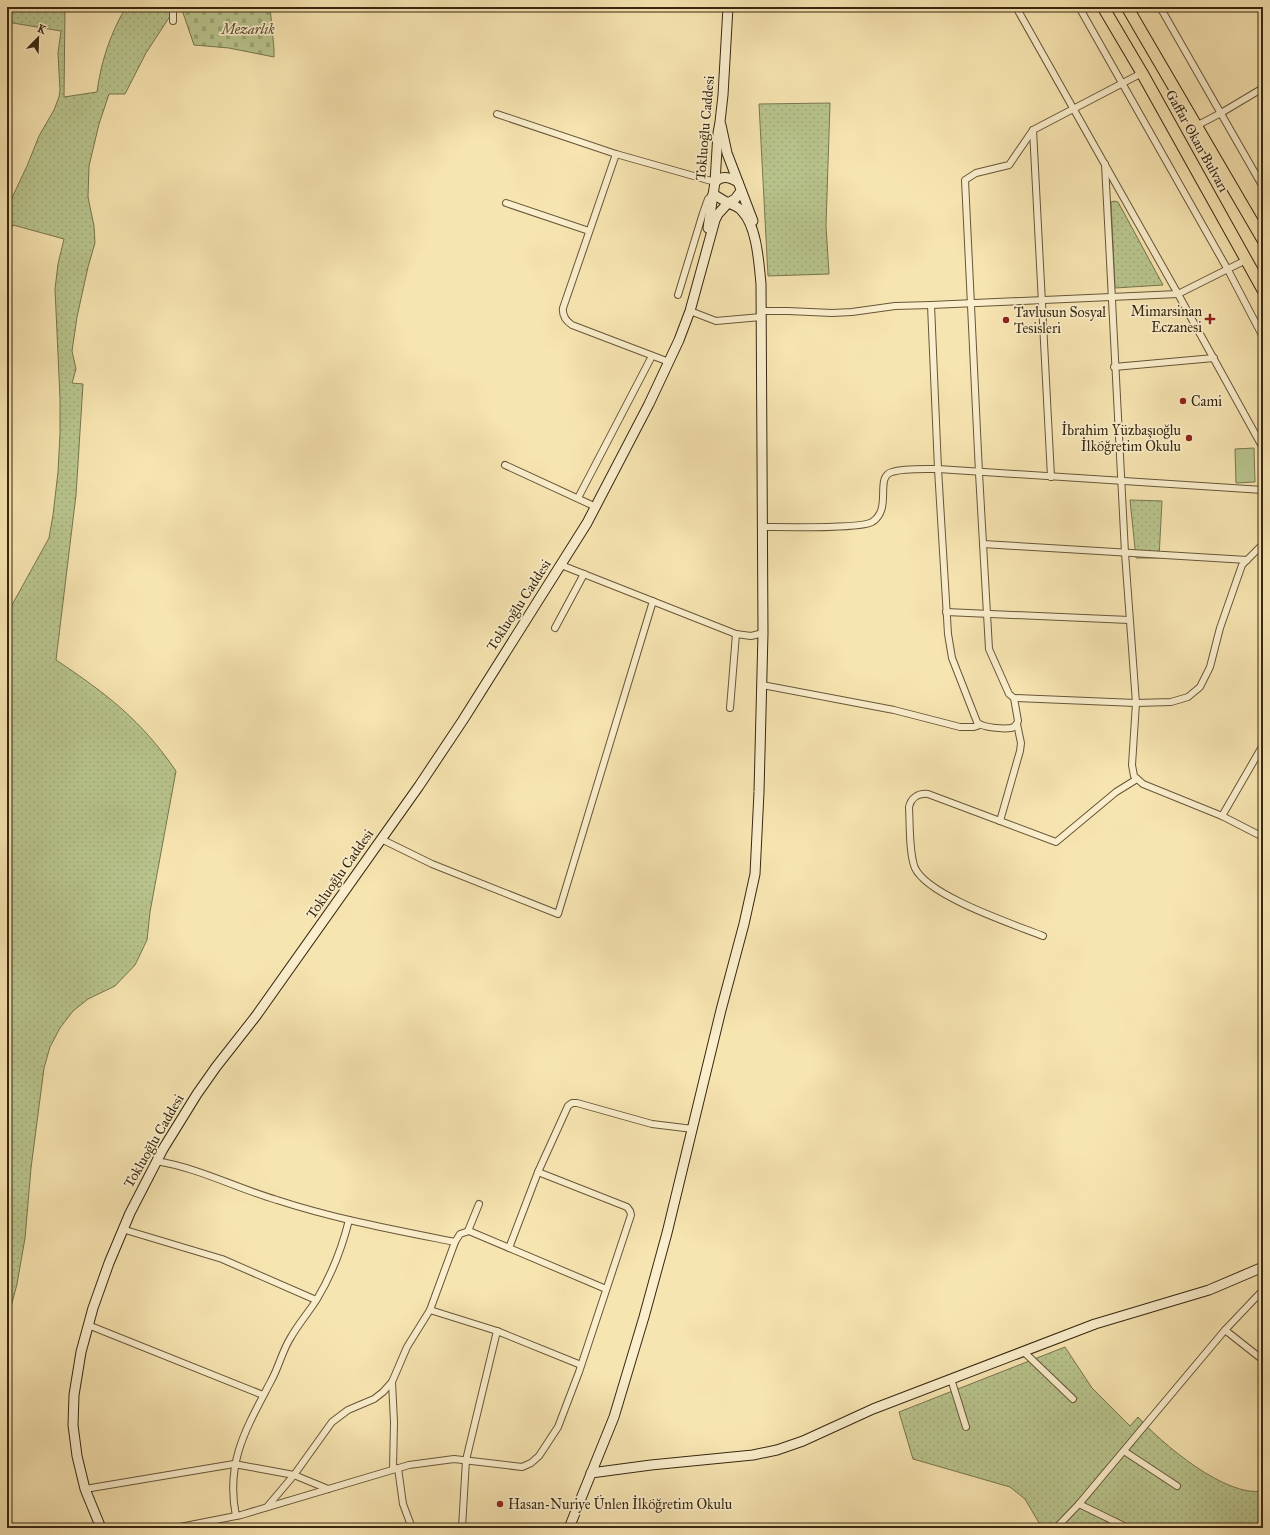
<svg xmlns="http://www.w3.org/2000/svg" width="1270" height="1535" font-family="'IM FELL Great Primer',serif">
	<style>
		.grass { fill: url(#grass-dots); stroke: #78764f }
		.cemetery { fill: url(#cemetery-stones); stroke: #78764f }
		.garden { fill: #b9c58e; stroke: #78764f }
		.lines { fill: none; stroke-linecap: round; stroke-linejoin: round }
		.street-casing { stroke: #675638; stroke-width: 8 }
		.secondary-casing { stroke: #372710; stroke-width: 11 }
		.highway-casing { stroke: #372710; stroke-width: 13 }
		.street { stroke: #faeecc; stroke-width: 6 }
		.secondary { stroke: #faeecc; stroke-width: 9 }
		.highway { stroke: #f7e5b1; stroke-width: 11 }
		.poi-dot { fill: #8f2418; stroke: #faeecc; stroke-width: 1.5 }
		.labels { text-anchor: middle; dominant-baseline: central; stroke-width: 3.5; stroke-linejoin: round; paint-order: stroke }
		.park-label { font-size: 14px; font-style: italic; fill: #584e30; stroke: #faeecc }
		.street-label { font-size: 14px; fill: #372710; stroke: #faeecc }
		.poi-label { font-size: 14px; fill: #372710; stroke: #faeecc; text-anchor: start }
	</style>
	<defs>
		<pattern id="grass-dots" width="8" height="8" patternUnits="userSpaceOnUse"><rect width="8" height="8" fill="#b9c58e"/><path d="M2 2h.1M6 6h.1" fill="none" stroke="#a0a979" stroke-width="1.8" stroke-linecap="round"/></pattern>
		<pattern id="cemetery-stones" width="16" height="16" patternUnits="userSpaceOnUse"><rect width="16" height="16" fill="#b9c58e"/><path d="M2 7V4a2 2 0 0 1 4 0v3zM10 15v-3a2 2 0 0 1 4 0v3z" fill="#a0a979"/></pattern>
	</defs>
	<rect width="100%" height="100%" fill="#f7e5b1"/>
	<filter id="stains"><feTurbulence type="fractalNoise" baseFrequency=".005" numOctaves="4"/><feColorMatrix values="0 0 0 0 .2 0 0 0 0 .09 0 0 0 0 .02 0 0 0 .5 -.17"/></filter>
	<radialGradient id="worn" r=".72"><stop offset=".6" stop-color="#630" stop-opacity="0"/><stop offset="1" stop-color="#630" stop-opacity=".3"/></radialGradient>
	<g class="grass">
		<path d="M7 7H65L64 97 97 92C101 62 110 34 126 7H176L146 53 125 94H109L99 124 89 166 88 197 94 226 95 243 88 267 77 317 72 351 76 369 72 383 83 384 76 495 56 660C107 694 141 720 176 771L150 912 147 940 135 965 115 986 88 999 73 1011 60 1028 50 1047 44 1068 31 1168 25 1238 17 1284 7 1322V614L49 538 53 515 58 472 60 434V398L55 289 58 264 64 239 13 225 7 237V209L10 202 27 166 39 136 54 110 59 97 60 90 58 53 61 31 7 22Z"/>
		<path d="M830 103 826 226 829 274 768 276 759 104Z"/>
		<path d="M1114 201 1118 202 1163 285 1115 288 1111 202Z"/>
		<path d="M1130 500 1162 501 1159 558H1136Z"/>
		<path d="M1065 1347 1092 1388 1130 1426 1138 1417C1161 1443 1226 1498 1263 1491V1528H1042L1025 1499 1010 1487 913 1459 899 1412Z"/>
	</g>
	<path class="cemetery" d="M181 7H270L274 49V57L229 48 194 45Z"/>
	<path class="garden" d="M1254 448 1255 482 1236 483 1235 449Z"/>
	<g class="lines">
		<defs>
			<g id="street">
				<path d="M1016 7 1178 294 1263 448"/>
				<path d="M1079 7 1228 270 1263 337"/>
				<path d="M1160 7 1263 187"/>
				<path d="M173 21V7"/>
				<path d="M1142 73 1033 130 1009 165 976 173 965 180 979 473 989 649 1009 694 1014 698 1136 703 1171 702 1188 697 1200 687 1210 667 1220 628 1242 565 1263 544"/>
				<path d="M497 114 616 154 715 182"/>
				<path d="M1196 126 1221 113 1263 88"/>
				<path d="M1033 130 1051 477"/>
				<path d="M616 154 563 308C562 316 566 321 572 325L669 362"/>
				<path d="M1105 164 1125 553 1136 703 1132 765 1134 776 1143 784 1222 816 1263 837"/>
				<path d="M506 203 589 231"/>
				<path d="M678 295 703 213 708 199 712 195"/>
				<path d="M931 305 938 469 1263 490"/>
				<path d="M690 311 716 321 761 317"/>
				<path d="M761 311H788L832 313 852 312 895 306 931 305 1178 294 1246 260"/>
				<path d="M1114 367 1214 358"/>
				<path d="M505 465 596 507"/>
				<path d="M578 498 652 356"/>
				<path d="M762 527C780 527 862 529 872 522 893 509 874 477 892 472 904 468 926 469 938 469L948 634 952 658 977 722C982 728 1004 729 1011 728 1015 727 1017 724 1018 721L1014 698"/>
				<path d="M983 544 1247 560"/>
				<path d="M561 565 736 634 751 636 763 633"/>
				<path d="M946 612 1129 620"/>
				<path d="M555 628 584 574"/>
				<path d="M762 685 894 710 960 727H974L980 725"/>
				<path d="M730 708 736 634"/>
				<path d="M1017 724 1021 743 1020 751 1000 821 1056 842 1116 792 1137 779"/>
				<path d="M1222 816 1263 745"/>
				<path d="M1000 821 928 794C918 793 911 798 909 807 910 824 909 854 915 868 928 896 1013 924 1043 936"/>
				<path d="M381 839 432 864 558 914 653 601"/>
				<path d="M156 1161C199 1168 236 1188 277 1200 335 1219 395 1230 455 1242"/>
				<path d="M122 1229 222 1259 316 1300"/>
				<path d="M468 1231 479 1204"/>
				<path d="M509 1248 538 1172 568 1106 572 1103H577L652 1124 693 1129"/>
				<path d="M430 1310 497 1331 581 1365"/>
				<path d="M88 1325 263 1395"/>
				<path d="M1225 1330 1263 1360"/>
				<path d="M1023 1351 1073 1399"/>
				<path d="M951 1379 966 1427"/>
				<path d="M392 1382 394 1422 393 1469"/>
				<path d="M1124 1451 1177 1486"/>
				<path d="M398 1468 403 1504 412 1528"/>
				<path d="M85 1489 234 1464 294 1475 328 1489"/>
				<path d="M1079 1504 1124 1526"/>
				<path d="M267 1507 294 1475 332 1422 348 1410 374 1399 383 1392 392 1382 407 1347 430 1310 455 1242 460 1234 469 1231 606 1289"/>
				<path d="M236 1516C225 1462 247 1427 271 1381 279 1367 282 1351 291 1337 299 1323 309 1312 317 1299 332 1274 342 1248 349 1220"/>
				<path d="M175 1528 241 1515 409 1465 454 1459 522 1467 531 1463 539 1456 558 1427 579 1372 631 1215 630 1211 627 1207 538 1172"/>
				<path d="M462 1528 466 1460 497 1331"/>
				<path d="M1056 1528 1079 1504 1225 1330 1263 1290"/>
			</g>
			<g id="secondary">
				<path d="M721 125 727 153 753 221"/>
				<path d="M715 182C722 175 729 177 738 182"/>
				<path d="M713 194 728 203 735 199 741 191"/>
				<path d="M708 228 715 182 718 133 720 122 723 95 728 7"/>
				<path d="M591 1473 651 1465 753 1455 777 1450 803 1441 873 1409 1095 1324 1209 1290 1263 1267"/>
				<path d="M101 1528 85 1489 77 1456 73 1425 74 1395 81 1352 93 1308 109 1263 130 1213 163 1149 197 1094 216 1067 256 1016 419 786 463 720 587 523 649 404 679 340 690 311 715 220 718 214 728 203C733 205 739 207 742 211 757 226 759 264 761 284L763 633 759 792 755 874 744 924 721 1010 667 1233 644 1317 614 1417 569 1528"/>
			</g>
			<g id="highway">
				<path d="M1103 7 1142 73 1263 290"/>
				<path d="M1127 7 1263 240"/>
			</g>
		</defs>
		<use href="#street" class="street-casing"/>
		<use href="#secondary" class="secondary-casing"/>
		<use href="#highway" class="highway-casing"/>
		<use href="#street" class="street"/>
		<use href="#secondary" class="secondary"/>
		<use href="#highway" class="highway"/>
	</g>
	<g class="poi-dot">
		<path d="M1208 313h4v4h4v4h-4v4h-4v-4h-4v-4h4z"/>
		<circle cx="1006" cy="320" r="4"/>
		<circle cx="1183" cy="401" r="4"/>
		<circle cx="1189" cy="438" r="4"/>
		<circle cx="500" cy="1504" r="4"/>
	</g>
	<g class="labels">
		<g class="park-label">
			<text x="248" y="29">Mezarlık</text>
		</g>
		<g class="street-label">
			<text transform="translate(705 128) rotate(-85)">Tokluoğlu Caddesi</text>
			<text transform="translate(1197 141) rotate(61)">Gaffar Okan Bulvarı</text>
			<text transform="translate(519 605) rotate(-57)">Tokluoğlu Caddesi</text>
			<text transform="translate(340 874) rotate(-55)">Tokluoğlu Caddesi</text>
			<text transform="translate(154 1141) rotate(-60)">Tokluoğlu Caddesi</text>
		</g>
		<g class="poi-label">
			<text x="1202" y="311" text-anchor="end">Mimarsinan<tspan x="1202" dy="16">Eczanesi</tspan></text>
			<text x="1014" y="312">Tavlusun Sosyal<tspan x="1014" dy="16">Tesisleri</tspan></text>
			<text x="1191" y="401">Cami</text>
			<text x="1181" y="430" text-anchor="end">İbrahim Yüzbaşıoğlu<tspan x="1181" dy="16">İlköğretim Okulu</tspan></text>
			<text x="508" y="1504">Hasan-Nuriye Ünlen İlköğretim Okulu</text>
		</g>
	</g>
	<rect width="1270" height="1535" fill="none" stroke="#f7e5b1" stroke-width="24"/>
	<rect x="8" y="8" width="1254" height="1519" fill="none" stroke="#372710" stroke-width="2"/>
	<rect x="12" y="12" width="1246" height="1511" fill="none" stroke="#372710"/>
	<g transform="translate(38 38) rotate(23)" stroke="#faeecc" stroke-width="3" paint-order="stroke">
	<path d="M0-3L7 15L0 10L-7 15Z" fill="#372710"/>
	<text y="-6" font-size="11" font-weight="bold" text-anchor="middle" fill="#372710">K</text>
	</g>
	<rect width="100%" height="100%" filter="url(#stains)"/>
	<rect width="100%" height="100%" fill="url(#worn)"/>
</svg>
